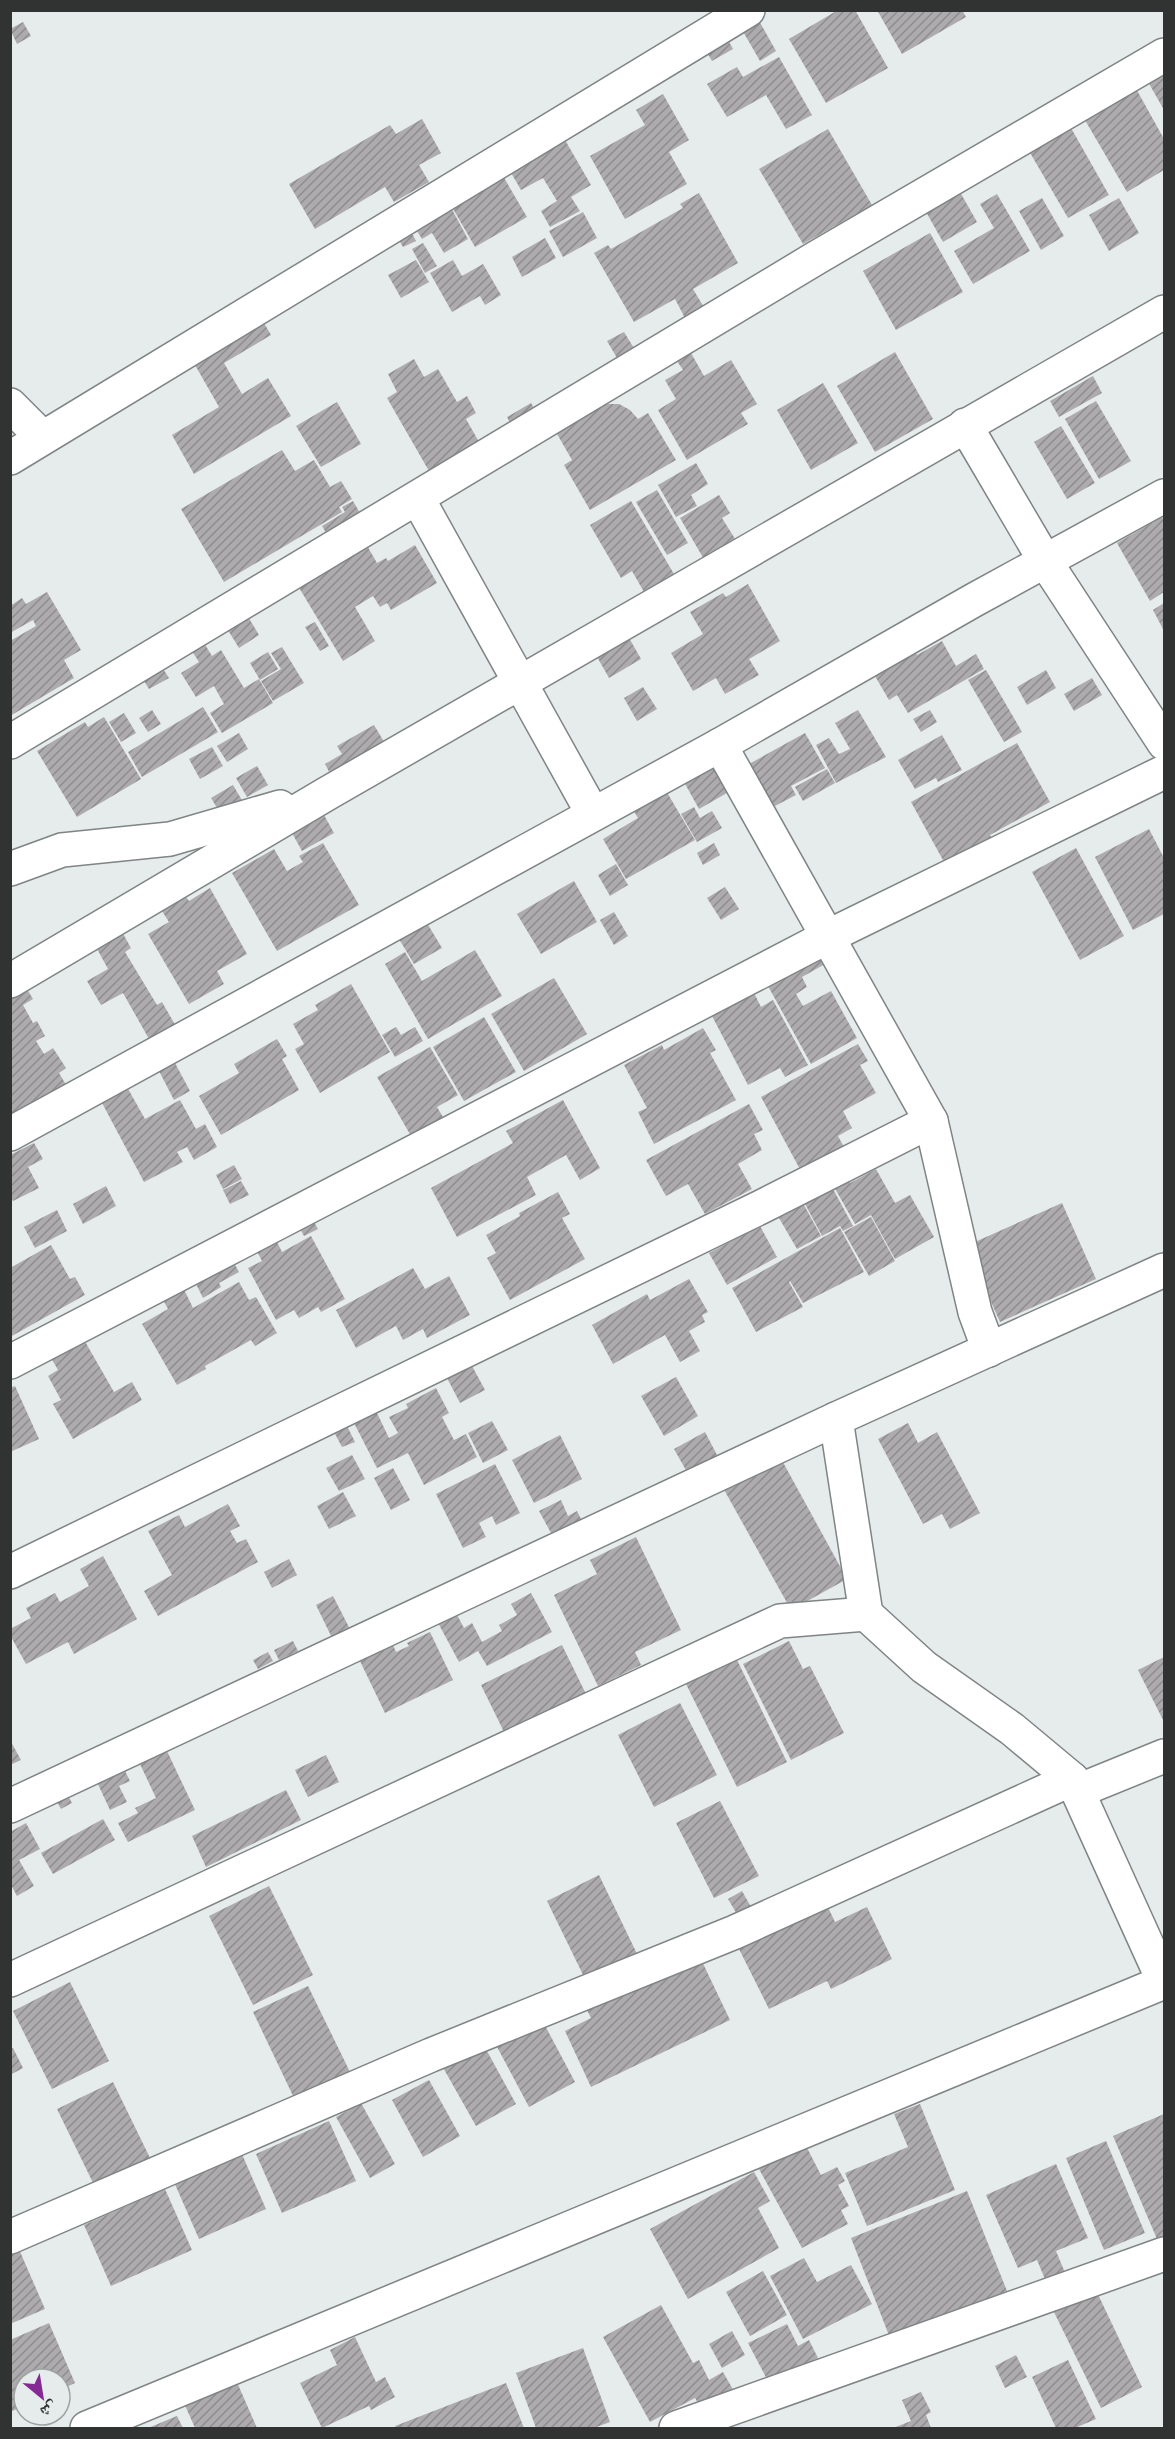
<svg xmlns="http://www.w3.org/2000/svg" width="1175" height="2439" font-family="Poppins,'Noto Naskh Arabic',sans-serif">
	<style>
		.building { fill: url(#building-hatch) }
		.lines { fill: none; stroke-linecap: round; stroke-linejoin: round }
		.minor-casing { stroke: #7f8484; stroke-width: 36 }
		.minor { stroke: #fff; stroke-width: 33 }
	</style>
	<defs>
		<pattern id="building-hatch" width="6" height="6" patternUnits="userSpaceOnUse" patternTransform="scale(1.5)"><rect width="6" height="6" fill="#aeabae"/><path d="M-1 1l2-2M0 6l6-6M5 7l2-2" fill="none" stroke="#8e8c8e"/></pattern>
	</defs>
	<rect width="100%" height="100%" fill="#e6ecec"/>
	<g class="building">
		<path d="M838 10H855L888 68 826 103 789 39Z"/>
		<path d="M877 10H962L966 17 902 54Z"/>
		<path d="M758 19 776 51 760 61 741 28Z"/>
		<path d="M23 22 31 36 17 44 10 29Z"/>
		<path d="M727 38 733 49 712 61 706 51Z"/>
		<path d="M779 57 812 115 786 129 766 95 727 117 707 84 737 67 743 77Z"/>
		<path d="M1164 61V110L1143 73Z"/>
		<path d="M1134 85 1164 139V170L1127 192 1082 115Z"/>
		<path d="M663 94 689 140 669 152 687 184 625 219 590 156 645 125 636 110Z"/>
		<path d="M422 119 441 153 419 165 429 182 394 202 385 187 315 229 289 184 390 125 396 134Z"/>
		<path d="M1071 128 1109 195 1068 218 1029 151Z"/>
		<path d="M828 129 872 205 803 244 759 169Z"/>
		<path d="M561 133 591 185 571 197 580 211 550 227 541 211 557 201 543 178 521 190 506 164Z"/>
		<path d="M500 171 527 217 475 247 448 200Z"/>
		<path d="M960 192 977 222 943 242 926 212Z"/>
		<path d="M699 193 738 263 693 289 705 309 686 320 675 299 634 322 594 253 608 245 611 249 683 208 680 204Z"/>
		<path d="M997 194 1030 251 973 284 954 251 994 228 980 204Z"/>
		<path d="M1042 198 1064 236 1041 250 1019 211Z"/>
		<path d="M1119 198 1139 233 1109 251 1089 215Z"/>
		<path d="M448 202 468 239 444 253 432 233 422 239 412 223Z"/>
		<path d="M583 212 597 238 563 257 549 231Z"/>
		<path d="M407 224 416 241 403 247 394 232Z"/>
		<path d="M930 233 963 292 896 330 863 271Z"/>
		<path d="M545 238 556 258 522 277 512 257Z"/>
		<path d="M423 243 437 266 425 273 412 249Z"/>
		<path d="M416 260 429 282 401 298 388 275Z"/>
		<path d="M453 260 462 276 483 264 501 295 485 305 480 296 452 312 430 273Z"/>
		<path d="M261 318 271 335 224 363 242 394 268 378 291 416 194 474 172 435 219 407 191 358Z"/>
		<path d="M624 332 637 353 620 363 607 341Z"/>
		<path d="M895 352 933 419 875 452 837 386Z"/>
		<path d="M691 353 704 376 731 360 757 404 741 413 748 424 687 460 658 410 676 399 665 380 683 370 677 361Z"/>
		<path d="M414 359 424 377 438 369 457 402 467 396 476 413 466 419 483 449 433 478 387 398 397 392 388 374Z"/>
		<path d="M1093 376 1102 393 1059 417 1050 401Z"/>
		<path d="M823 383 858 443 811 470 777 410Z"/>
		<path d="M1096 401 1131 461 1099 479 1065 419Z"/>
		<path d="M337 402 361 444 321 467 296 426Z"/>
		<path d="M531 403 540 418 515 432 507 417Z"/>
		<path d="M607 404H619L630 410 638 419 648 413 676 460 590 510 564 465 572 460 553 427Z"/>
		<path d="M1061 426 1095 483 1067 499 1034 442Z"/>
		<path d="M282 450 295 471 314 460 330 487 341 481 352 499 339 507 342 512 224 582 181 509Z"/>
		<path d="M696 463 708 484 691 495 697 506 676 517 658 485Z"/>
		<path d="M657 490 688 543 667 555 636 502Z"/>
		<path d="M719 495 730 513 722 518 737 542 705 561 680 518Z"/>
		<path d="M353 501 367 525 333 545 322 526 345 512 342 507Z"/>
		<path d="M631 501 674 574 644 592 632 571 621 578 590 525Z"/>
		<path d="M1162 517 1164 521V592L1150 601 1117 543Z"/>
		<path d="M362 537 377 563 386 558 388 561 415 545 437 583 391 610 387 603 380 607 373 596 355 607 375 641 343 661 298 586Z"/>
		<path d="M748 584 780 641 749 659 759 675 725 694 716 678 693 691 671 653 703 634 690 612 723 593 726 597Z"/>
		<path d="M47 592 81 650 64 660 74 678 10 716V641L36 626 33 620 10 633V606L22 598 26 604Z"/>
		<path d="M1164 603V631L1153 610Z"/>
		<path d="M247 615 259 635 239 648 226 627Z"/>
		<path d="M315 622 329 646 320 651 305 627Z"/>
		<path d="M628 636 641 659 609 678 596 655Z"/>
		<path d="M201 638 212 656 221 650 244 688 259 679 273 703 222 733 210 713 224 704 214 686 196 697 181 673 199 662 188 645Z"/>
		<path d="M942 641 956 666 976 654 984 669 908 713 897 695 889 700 872 671 913 648 917 655Z"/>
		<path d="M282 647 304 683 273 701 261 681 281 669 271 653Z"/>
		<path d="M268 652 278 669 260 680 250 663Z"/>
		<path d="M160 664 169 678 149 689 141 676Z"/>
		<path d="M986 670 1022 732 1004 742 968 680Z"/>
		<path d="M1046 670 1056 688 1027 705 1017 687Z"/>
		<path d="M1092 678 1102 695 1074 711 1064 694Z"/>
		<path d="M643 687 657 709 637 721 624 698Z"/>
		<path d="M203 707 218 732 142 777 128 752Z"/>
		<path d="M152 710 161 724 148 732 139 718Z"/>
		<path d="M858 710 886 757 836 783 816 745 829 738 839 754 850 749 835 723Z"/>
		<path d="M930 710 937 722 921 732 913 719Z"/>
		<path d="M124 713 136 733 121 742 109 722Z"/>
		<path d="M104 717 141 779 77 817 37 751 85 722 88 727Z"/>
		<path d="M374 725 389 750 334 781 325 764 342 754 337 746Z"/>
		<path d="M239 733 248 749 227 762 217 746Z"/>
		<path d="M805 733 825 768 791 786 796 795 773 807 749 764Z"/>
		<path d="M942 735 962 770 938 782 936 778 915 789 898 760Z"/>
		<path d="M1017 743 1050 802 990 835 995 845 949 871 911 802Z"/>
		<path d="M212 747 223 766 200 779 189 759Z"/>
		<path d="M719 762 734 789 699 809 684 782Z"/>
		<path d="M257 766 268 785 247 797 236 778Z"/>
		<path d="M827 769 835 783 803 801 795 787Z"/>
		<path d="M233 785 243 802 222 816 211 798Z"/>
		<path d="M665 789 695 840 626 879 603 839 638 818 632 808Z"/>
		<path d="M319 806 334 833 302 851 287 824Z"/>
		<path d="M694 807 700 818 712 811 722 828 697 842 681 814Z"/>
		<path d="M1149 829 1164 858V914L1133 930 1095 857Z"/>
		<path d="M323 843 359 905 277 951 232 873 274 849 287 871 303 862 299 856Z"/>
		<path d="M714 843 720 855 703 865 697 853Z"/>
		<path d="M1076 848 1124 936 1080 960 1032 872Z"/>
		<path d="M616 864 628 885 610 896 598 875Z"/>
		<path d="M574 881 597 922 541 954 517 914Z"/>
		<path d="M725 887 739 909 721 920 707 898Z"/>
		<path d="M210 888 247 954 217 971 224 984 189 1004 148 934 169 922 162 911 186 897 189 901Z"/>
		<path d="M614 912 628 936 614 945 600 920Z"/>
		<path d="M117 923 131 948 125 952 157 1005 162 1002 178 1030 153 1046 123 993 101 1005 87 981 108 969 96 947Z"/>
		<path d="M427 923 442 948 414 964 399 939Z"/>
		<path d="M816 948 825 964 802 977 807 987 796 994 803 1006 831 991 857 1038 811 1064 763 977Z"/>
		<path d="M475 950 502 996 428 1039 385 964 405 952 422 981Z"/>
		<path d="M554 978 587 1034 524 1071 491 1014Z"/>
		<path d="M22 981 33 999 23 1005 33 1023 37 1021 45 1036 36 1041 44 1054 53 1048 66 1068 59 1073 71 1093 10 1123V988Z"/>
		<path d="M351 984 390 1052 320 1093 295 1049 304 1044 293 1024 318 1010 315 1005Z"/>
		<path d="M754 993 761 1007 773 1000 808 1065 785 1077 780 1068 748 1085 712 1016Z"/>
		<path d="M484 1017 516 1072 464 1101 433 1047Z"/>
		<path d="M396 1027 401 1035 415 1027 423 1041 395 1057 382 1035Z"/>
		<path d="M703 1028 716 1050 710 1053 736 1100 654 1144 638 1112 647 1108 624 1065 662 1045 664 1050Z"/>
		<path d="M277 1039 287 1056 282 1059 299 1090 221 1135 199 1096 239 1073 234 1064Z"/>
		<path d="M858 1044 868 1061 860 1065 876 1093 843 1111 852 1128 838 1136 845 1149 802 1173 761 1097Z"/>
		<path d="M430 1047 458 1095 437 1107 443 1117 411 1136 377 1077Z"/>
		<path d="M175 1063 190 1091 174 1100 159 1071Z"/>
		<path d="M127 1087 145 1119 180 1100 196 1129 205 1124 217 1147 194 1160 187 1147 177 1152 183 1162 144 1182 101 1101Z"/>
		<path d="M563 1100 600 1168 580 1180 566 1155 527 1177 536 1195 457 1237 431 1188 513 1143 506 1131Z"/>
		<path d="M749 1104 763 1130 754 1134 762 1150 738 1164 752 1189 705 1214 688 1184 666 1196 646 1160Z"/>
		<path d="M34 1143 43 1159 28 1167 39 1188 13 1201 10 1197V1155Z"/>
		<path d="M234 1165 242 1179 223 1189 216 1175Z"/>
		<path d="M876 1169 895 1203 910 1195 934 1237 895 1259 871 1215 855 1224 833 1185 847 1177 850 1183Z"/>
		<path d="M241 1181 249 1195 230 1204 223 1190Z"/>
		<path d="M106 1186 116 1206 83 1224 73 1204Z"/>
		<path d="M832 1187 853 1226 843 1231 840 1226 822 1236 804 1202Z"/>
		<path d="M558 1192 570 1214 562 1218 585 1259 510 1300 487 1258 496 1253 486 1235 520 1216 519 1213Z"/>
		<path d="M1062 1203 1096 1279 1000 1322 966 1246Z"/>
		<path d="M804 1205 821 1236 797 1249 779 1218Z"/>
		<path d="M57 1210 67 1231 35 1248 24 1227Z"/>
		<path d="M309 1213 318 1229 304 1236 295 1220Z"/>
		<path d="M871 1217 895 1261 869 1276 844 1232Z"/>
		<path d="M760 1226 777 1257 727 1285 709 1253Z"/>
		<path d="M840 1228 864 1272 803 1303 790 1281 789 1282 803 1307 756 1332 732 1288Z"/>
		<path d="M272 1232 282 1252 311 1236 345 1299 321 1312 318 1307 299 1318 294 1310 276 1320 248 1268 262 1261 252 1242Z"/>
		<path d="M51 1245 70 1279 75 1277 85 1295 10 1337V1268Z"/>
		<path d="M229 1254 239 1272 219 1283 221 1287 203 1298 192 1276Z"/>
		<path d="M413 1268 425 1289 449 1276 470 1315 427 1338 423 1329 403 1340 396 1326 356 1348 336 1310Z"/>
		<path d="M178 1277 193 1308 239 1282 249 1300 256 1297 277 1333 255 1346 251 1340 205 1366 206 1369 177 1385 142 1324 168 1309 157 1289Z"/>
		<path d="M689 1279 708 1312 702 1315 705 1322 689 1331 700 1351 680 1362 665 1335 613 1364 592 1325 647 1294 650 1300Z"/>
		<path d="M83 1338 114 1392 132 1382 142 1400 73 1439 53 1404 61 1400 48 1376 58 1370 46 1349Z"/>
		<path d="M471 1364 485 1390 460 1403 446 1376Z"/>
		<path d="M676 1377 698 1416 664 1436 641 1396Z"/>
		<path d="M15 1386 39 1439 10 1452V1388Z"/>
		<path d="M436 1388 449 1413 442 1417 454 1440 466 1434 477 1457 424 1485 408 1453 377 1468 354 1423 376 1411 389 1438 398 1433 389 1417 408 1408 406 1404Z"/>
		<path d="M492 1421 508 1450 483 1463 468 1433Z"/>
		<path d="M908 1423 918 1443 937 1432 980 1513 950 1529 942 1514 923 1524 878 1439Z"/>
		<path d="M347 1426 355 1442 342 1447 334 1432Z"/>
		<path d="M705 1432 717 1455 687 1472 674 1449Z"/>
		<path d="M560 1435 582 1479 534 1503 512 1460Z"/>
		<path d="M352 1455 365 1479 339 1491 326 1468Z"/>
		<path d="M779 1455 847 1579 791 1610 722 1486Z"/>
		<path d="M495 1464 520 1513 496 1525 492 1516 479 1523 486 1537 463 1548 436 1494Z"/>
		<path d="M393 1468 410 1500 391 1510 374 1478Z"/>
		<path d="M343 1492 356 1516 329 1529 317 1506Z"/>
		<path d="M561 1500 568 1516 577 1511 585 1527 556 1542 539 1511Z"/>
		<path d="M228 1504 240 1526 230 1531 237 1543 246 1539 258 1562 158 1616 144 1591 172 1575 148 1531 179 1515 185 1527Z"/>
		<path d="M636 1537 681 1630 635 1652 641 1665 598 1686 554 1595 597 1574 590 1560Z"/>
		<path d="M103 1556 137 1619 74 1654 68 1642 26 1664 10 1635V1629L31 1618 26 1608 55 1593 60 1602 89 1586 80 1569Z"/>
		<path d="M289 1559 297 1575 272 1588 264 1572Z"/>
		<path d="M531 1593 552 1632 487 1666 478 1651 459 1662 437 1621 455 1611 464 1628 472 1623 482 1642 502 1631 499 1625 517 1615 511 1604Z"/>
		<path d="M333 1596 352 1633 334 1642 316 1605Z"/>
		<path d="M430 1632 453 1680 385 1713 359 1659 392 1643 396 1652 409 1646 407 1643Z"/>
		<path d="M293 1641 298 1651 279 1660 274 1650Z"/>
		<path d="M789 1641 803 1669 810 1666 844 1733 791 1760 743 1664Z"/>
		<path d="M562 1645 586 1694 505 1734 481 1685Z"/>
		<path d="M268 1652 273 1661 258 1669 253 1660Z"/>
		<path d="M1164 1657V1722L1138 1670Z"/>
		<path d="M736 1658 787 1762 737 1787 686 1684Z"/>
		<path d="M680 1703 717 1775 654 1807 618 1735Z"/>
		<path d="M10 1740 21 1760 10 1765Z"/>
		<path d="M166 1749 195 1810 128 1842 118 1823 138 1813 135 1808 156 1798 139 1762Z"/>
		<path d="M326 1755 339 1782 308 1797 295 1770Z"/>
		<path d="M123 1767 130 1781 119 1786 127 1802 110 1810 96 1780Z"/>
		<path d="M65 1790 72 1803 61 1809 54 1796Z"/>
		<path d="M286 1790 301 1820 206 1867 192 1836Z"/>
		<path d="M720 1801 759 1876 714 1898 676 1823Z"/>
		<path d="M103 1819 115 1840 53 1874 41 1853Z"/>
		<path d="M26 1823 40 1849 19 1860 34 1886 17 1896 10 1883V1832Z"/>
		<path d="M599 1875 639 1958 587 1983 547 1901Z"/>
		<path d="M269 1886 313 1975 253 2005 209 1916Z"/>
		<path d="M742 1891 755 1914 741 1921 728 1899Z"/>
		<path d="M825 1901 835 1922 867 1907 892 1959 831 1989 827 1981 769 2009 737 1945Z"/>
		<path d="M698 1953 730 2020 591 2087 565 2031 591 2018 585 2006Z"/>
		<path d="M70 1982 109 2061 52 2089 13 2011Z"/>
		<path d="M308 1986 350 2072 295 2100 253 2012Z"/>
		<path d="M541 2018 575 2082 529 2107 495 2043Z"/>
		<path d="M482 2042 516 2104 476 2126 441 2064Z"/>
		<path d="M13 2048 23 2068 10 2075V2049Z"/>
		<path d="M429 2080 460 2136 423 2157 392 2100Z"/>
		<path d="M113 2082 152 2162 96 2189 57 2109Z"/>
		<path d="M361 2103 395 2164 370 2178 336 2117Z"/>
		<path d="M920 2104 955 2190 867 2226 845 2173 908 2147 894 2114Z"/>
		<path d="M1164 2114V2236L1157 2239 1113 2136Z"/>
		<path d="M329 2121 356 2181 282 2213 256 2154Z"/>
		<path d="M1106 2141 1145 2233 1104 2250 1066 2158Z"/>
		<path d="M805 2144 821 2175 837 2167 845 2181 838 2185 849 2206 841 2210 848 2224 802 2248 759 2169Z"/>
		<path d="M241 2152 266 2209 199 2239 174 2182Z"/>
		<path d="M1056 2164 1088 2238 1056 2251 1066 2275 1047 2284 1037 2260 1018 2268 986 2195Z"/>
		<path d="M754 2172 770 2201 758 2208 779 2248 688 2299 650 2229Z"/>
		<path d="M165 2189 192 2250 111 2286 84 2225Z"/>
		<path d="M967 2191 1007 2291 890 2338 851 2238Z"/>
		<path d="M18 2247 45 2309 10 2324V2251Z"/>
		<path d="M804 2258 817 2282 851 2265 872 2304 803 2339 770 2276Z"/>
		<path d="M763 2271 787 2315 750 2336 726 2292Z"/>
		<path d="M1094 2286 1142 2387 1101 2408 1051 2306Z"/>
		<path d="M661 2305 693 2363 699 2360 709 2380 723 2372 735 2393 703 2411 695 2398 650 2422 603 2337Z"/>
		<path d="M49 2323 75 2383 60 2390V2379H24V2406L10 2412V2340Z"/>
		<path d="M787 2324 798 2346 809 2340 818 2358 769 2383 748 2343Z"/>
		<path d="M732 2331 745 2355 722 2368 709 2344Z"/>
		<path d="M355 2337 376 2382 385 2377 395 2397 371 2410 369 2406 322 2428 300 2383 337 2365 330 2350Z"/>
		<path d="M583 2348 610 2422 594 2428H536L516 2373Z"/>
		<path d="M1016 2355 1027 2377 1005 2388 995 2366Z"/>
		<path d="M1068 2360 1096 2419 1075 2428H1056L1032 2377Z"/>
		<path d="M236 2380 257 2428H195L184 2403Z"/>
		<path d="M506 2383 524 2428H396L395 2426Z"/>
		<path d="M921 2392 931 2412 926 2415 931 2428H893L911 2421 902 2400Z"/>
		<path d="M177 2416 183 2428H148Z"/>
	</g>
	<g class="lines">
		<defs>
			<g id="minor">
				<path d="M10 405 42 437"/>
				<path d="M965 425 1045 561 1164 743"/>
				<path d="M10 458 748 10"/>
				<path d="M418 499 593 814"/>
				<path d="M10 742 816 258 1164 55"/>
				<path d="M720 745 931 1121 975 1312 989 1350"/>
				<path d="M10 869 62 850 170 839 280 807"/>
				<path d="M10 981 328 793 1164 312"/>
				<path d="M10 1134 720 745 974 600 1164 496"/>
				<path d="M10 1362 827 937 1164 772"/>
				<path d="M10 1572 761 1207 931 1121"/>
				<path d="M1078 1791 1164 1756"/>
				<path d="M10 1806 836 1419 1164 1270"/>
				<path d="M10 1980 780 1621 866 1614"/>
				<path d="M10 2237 431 2055 735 1932 1072 1779"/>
				<path d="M87 2428 1164 1982 1072 1779 1012 1729 924 1667 866 1614 836 1419"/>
				<path d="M676 2428 1164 2254"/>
			</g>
		</defs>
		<use href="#minor" class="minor-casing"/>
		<use href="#minor" class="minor"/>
	</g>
	<rect width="1175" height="2439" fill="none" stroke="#313333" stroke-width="24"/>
	<g transform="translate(42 2397) rotate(150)"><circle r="28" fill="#e6ecec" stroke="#9ea2a2" stroke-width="1.5"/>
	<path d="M0-4.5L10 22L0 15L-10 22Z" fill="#852a95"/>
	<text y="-9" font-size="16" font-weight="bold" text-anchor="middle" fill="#313333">ش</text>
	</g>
</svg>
